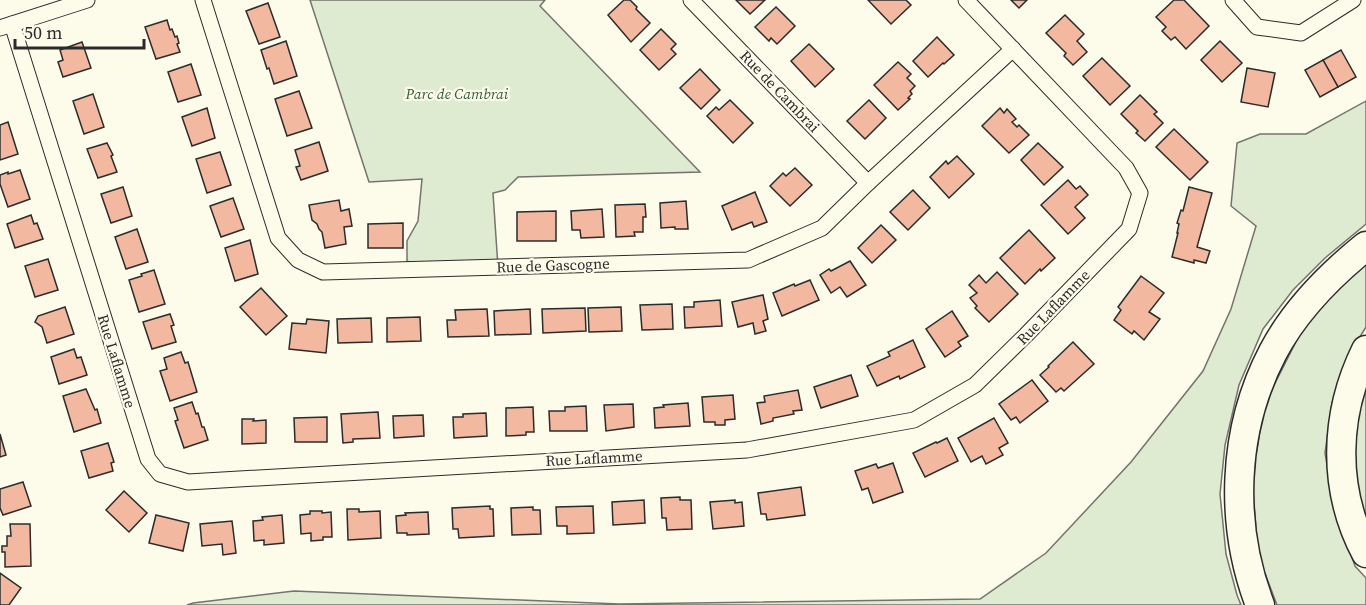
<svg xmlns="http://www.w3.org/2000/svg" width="1366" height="605" font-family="'Source Serif 4',serif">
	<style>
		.green { fill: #deebd1; stroke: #74746e; stroke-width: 1.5 }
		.building { fill: #f2b8a0; stroke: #2b2b2b; stroke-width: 1.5 }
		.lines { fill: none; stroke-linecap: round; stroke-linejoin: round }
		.street-casing { stroke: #2b2b2b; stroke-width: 17 }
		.highway-casing { stroke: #2b2b2b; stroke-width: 31 }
		.street { stroke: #fdfbea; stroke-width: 15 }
		.highway { stroke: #fdfbea; stroke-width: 28 }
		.labels { text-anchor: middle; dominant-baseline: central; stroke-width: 4.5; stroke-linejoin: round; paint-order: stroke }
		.street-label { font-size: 15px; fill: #2b2b2b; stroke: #fdfbea }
		.park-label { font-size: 15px; font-style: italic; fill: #34623c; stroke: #fdfbea }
	</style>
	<rect width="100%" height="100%" fill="#fdfbea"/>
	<g class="green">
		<path d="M310 0H545L540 6 700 172 518 177 505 190 493 193 498 267H420L407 261V241L418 221 422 179 369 182Z"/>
		<path d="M1366 101V224L1325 258 1293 290 1263 329 1239 385 1225 445 1220 494 1226 554 1237 595 1241 605H187L193 603 294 591 619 604 980 599 1046 553 1131 462 1203 371 1231 309 1256 226 1231 206 1237 143 1260 134H1306Z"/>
		<path d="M1366 261V327L1348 356 1332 403 1325 453 1333 502 1355 566 1366 578V605H1277L1258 555 1252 476 1265 403 1303 328 1357 267Z"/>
		<path d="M1366 379V527L1360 516 1355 455 1356 406Z"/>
	</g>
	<g class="building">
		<path d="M624 0H630L637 7 636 9 650 23 631 42 608 15Z"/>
		<path d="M736 0H765L750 14Z"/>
		<path d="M868 0H906L911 5 891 24Z"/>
		<path d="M1011 0H1027L1019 8Z"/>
		<path d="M1174 0H1184L1209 26 1186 49 1175 37 1171 40 1162 31 1166 27 1156 17Z"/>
		<path d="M268 3 280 37 259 44 246 11Z"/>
		<path d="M776 7 795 26 777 44 771 38 769 41 755 27Z"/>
		<path d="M1065 15 1084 34 1077 41 1087 52 1073 65 1064 56 1066 53 1046 33Z"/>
		<path d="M167 20 170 30 172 29 175 37 177 36 179 43 177 44 180 52 156 59 145 27Z"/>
		<path d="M661 29 676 44 671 49 676 54 659 70 640 50Z"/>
		<path d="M937 37 954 55 944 64 943 63 928 77 913 61Z"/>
		<path d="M286 41 297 76 274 84 269 68 267 69 261 50Z"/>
		<path d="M1220 41 1242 63 1222 82 1201 60Z"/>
		<path d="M82 42 91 68 63 77 58 62 63 60 60 50Z"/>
		<path d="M809 44 834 69 815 87 791 61Z"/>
		<path d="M1341 50 1356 77 1338 87 1323 60Z"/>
		<path d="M1102 58 1130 86 1110 105 1083 76Z"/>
		<path d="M1323 60 1338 87 1320 97 1305 70Z"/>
		<path d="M898 62 911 74 907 78 915 86 910 91 912 94 908 98 910 99 898 110 874 85Z"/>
		<path d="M191 64 201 95 178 102 168 72Z"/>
		<path d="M1247 68 1275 73 1268 107 1241 102Z"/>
		<path d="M700 69 720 90 701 109 680 88Z"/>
		<path d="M299 91 312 128 287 136 275 99Z"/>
		<path d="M93 94 104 127 84 134 73 101Z"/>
		<path d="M1140 95 1157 112 1154 114 1163 123 1145 141 1136 133 1138 131 1121 114Z"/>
		<path d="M730 100 753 123 733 143 707 116 716 107 719 110Z"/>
		<path d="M869 100 886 118 865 139 847 121Z"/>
		<path d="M207 108 215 138 192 146 182 117Z"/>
		<path d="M1000 108 1004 113 1007 109 1016 119 1012 122 1017 127 1019 125 1029 135 1009 153 982 126Z"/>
		<path d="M8 122 18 154 0 160V125Z"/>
		<path d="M1174 129 1208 162 1190 180 1156 147Z"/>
		<path d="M319 142 328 171 301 180 296 167 300 166 295 150Z"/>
		<path d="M107 143 113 155 111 156 117 172 98 178 87 149Z"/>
		<path d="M1038 143 1063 167 1044 185 1021 160Z"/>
		<path d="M220 152 231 185 207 193 196 159Z"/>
		<path d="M957 156 974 174 949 198 930 177 946 161 948 164Z"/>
		<path d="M795 168 812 185 790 206 770 186 783 173 786 176Z"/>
		<path d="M20 170 30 199 8 207 0 184V175L8 172V174Z"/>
		<path d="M1068 180 1076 189 1080 186 1088 195 1075 207 1085 218 1068 234 1041 205Z"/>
		<path d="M123 187 132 216 111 223 101 194Z"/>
		<path d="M1189 187 1212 193 1197 247 1210 251 1206 263 1194 260V263L1172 257 1178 233H1177L1179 224 1177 223 1181 210 1183 211Z"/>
		<path d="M913 190 930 208 908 230 890 212Z"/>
		<path d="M755 192 767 222 754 227 752 222 732 230 722 206Z"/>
		<path d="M233 198 244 229 221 237 210 206Z"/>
		<path d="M339 200 341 211 349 209 352 226 344 227 346 244 325 248 322 232 319 229 317 224 312 220 309 205Z"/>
		<path d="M686 201 688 229H675V227L661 228 660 203Z"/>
		<path d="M645 204 646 217H643V232H634L635 236 616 237 615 205Z"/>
		<path d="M602 209 604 237 581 238 580 230H572L571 211Z"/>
		<path d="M556 211V241H517V212Z"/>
		<path d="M31 215 34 224 37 223 43 239 15 248 7 224Z"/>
		<path d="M403 223V248H368V224Z"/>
		<path d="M881 225 896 240 872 263 858 248Z"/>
		<path d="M137 229 148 262 126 269 115 237Z"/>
		<path d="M1029 230 1055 258 1041 271 1040 269 1025 284 1000 258Z"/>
		<path d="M250 240 258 274 235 281 225 248Z"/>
		<path d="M48 259 58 290 35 297 25 266Z"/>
		<path d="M850 261 866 285 847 297 840 287 831 293 820 275 829 269 831 271Z"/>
		<path d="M154 270 165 304 139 312 129 280 142 276 141 274Z"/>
		<path d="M997 272 1018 294 989 322 975 308 977 306 970 298 977 293 969 285 979 275 986 283Z"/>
		<path d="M1141 276 1164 293 1149 312 1160 319 1144 340 1134 331 1132 334 1114 320 1121 310 1118 307Z"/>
		<path d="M810 280 819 300 782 316 773 293 794 284 795 286Z"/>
		<path d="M261 288 287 316 266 335 240 307Z"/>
		<path d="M763 295 768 319 763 321 766 331 755 334 753 323 738 327 732 302Z"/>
		<path d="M720 300 722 326 685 328 684 307H694V302Z"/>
		<path d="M672 304 673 329 642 330 640 305Z"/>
		<path d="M65 307 74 334 47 343 42 327 35 322 38 316Z"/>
		<path d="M621 307 622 331 589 332 588 308Z"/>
		<path d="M585 308 586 331 543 333 542 309Z"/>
		<path d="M487 309 489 336 448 337 447 320H456L455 310Z"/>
		<path d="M530 309 531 334 495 335 494 311Z"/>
		<path d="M952 311 968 336 958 342 961 346 945 357 926 329Z"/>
		<path d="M170 314 174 325 171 326 176 342 152 349 143 322Z"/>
		<path d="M420 317 421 341 387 342V318Z"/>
		<path d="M371 318 372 342 338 343 337 319Z"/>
		<path d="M307 319 329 321 326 353 289 349 292 323 306 324Z"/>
		<path d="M913 340 925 367 900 379 899 376 877 386 867 366 890 356 888 352Z"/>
		<path d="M1073 342 1094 364 1064 391 1061 388 1056 392 1040 375 1049 367 1048 366Z"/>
		<path d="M74 349 77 358 81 357 87 375 59 384 51 357Z"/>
		<path d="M181 352 185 363 188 362 197 392 170 401 160 371 167 369 164 358Z"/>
		<path d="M851 375 858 396 821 408 814 387Z"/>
		<path d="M1032 380 1048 401 1020 423 1016 417 1011 420 999 404Z"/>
		<path d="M86 389 95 410 97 409 101 423 74 432 63 396Z"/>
		<path d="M798 390 802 410 793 411 794 414 773 418V421L761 424 757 403 765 402 764 396Z"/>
		<path d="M733 395 735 419 725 420V425H715V422H704L702 397Z"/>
		<path d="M192 402 196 414 198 413 202 427H204L208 440 184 448 175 421 178 420 174 408Z"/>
		<path d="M688 403 690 426 655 428 654 408 664 407 663 405Z"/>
		<path d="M633 404 634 427 606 431 604 405Z"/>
		<path d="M586 406 587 431H550L549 411H565V407Z"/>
		<path d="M533 407 534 432H526V435L506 436V408Z"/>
		<path d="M378 412 380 438 353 439V442L343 443 341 414Z"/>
		<path d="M486 413 487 436 454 438 453 417H463V414Z"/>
		<path d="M423 415 424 436 394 438 393 416Z"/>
		<path d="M327 417V442H295L294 418Z"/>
		<path d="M994 418 1008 443 999 448 1003 455 986 464 982 456 971 462 958 438Z"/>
		<path d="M242 419H254L253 421 266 420V443L242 444Z"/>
		<path d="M0 434 6 455 0 457Z"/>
		<path d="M947 438 958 461 925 477 913 453 936 442 937 443Z"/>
		<path d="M108 443 114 462 111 463 113 471 89 478 81 451Z"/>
		<path d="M893 463 903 492 873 503 868 488 862 490 855 471 876 464 878 468Z"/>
		<path d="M23 482 31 506 3 515 0 508V489Z"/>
		<path d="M801 487 805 515 767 520 766 514H761L758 493Z"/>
		<path d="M124 491 147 513 129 532 106 510Z"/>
		<path d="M680 497V500H691L692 529 667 530 666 518H662L661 498Z"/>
		<path d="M644 500 645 523 613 525 612 502Z"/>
		<path d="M735 500V503L742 502 744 526 713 529 710 502Z"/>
		<path d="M490 506V509H493L494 536 459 538 458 529H453L452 508Z"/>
		<path d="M593 506 594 533 567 534V526H557L556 507Z"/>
		<path d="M533 507V510H540L541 534 512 535 511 508Z"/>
		<path d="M347 509H359V512L380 511 381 538 348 540Z"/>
		<path d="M310 511H322V513L331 512 332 537H323V540L311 541V533L301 534 300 515 310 514Z"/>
		<path d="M428 512 429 534 407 535V533H397L396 516 406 515 405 513Z"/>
		<path d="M156 515 189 523 183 551 149 543Z"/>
		<path d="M282 515 284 543 264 545V540L254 541 253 521 263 520 262 517Z"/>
		<path d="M232 521 236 553 223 555 222 544 202 546 200 524Z"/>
		<path d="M10 524H30L31 566 5 567V552H2V546H7V536H11Z"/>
		<path d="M0 573 21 588 9 605H0Z"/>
	</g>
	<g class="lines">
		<defs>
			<g id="street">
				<path d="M203 0 278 238 298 260 323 272 748 260 822 228 868 183 1013 49"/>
				<path d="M691 0 868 183"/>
				<path d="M1233 0 1257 27 1301 33 1353 0"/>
				<path d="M12 24 148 459 160 474 188 482 747 450 914 420 975 385 1026 335 1129 229 1140 193 1126 168 966 0"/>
				<path d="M0 28 87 0"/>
			</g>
			<g id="highway">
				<path d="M1366 350C1334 415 1332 489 1366 553"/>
				<path d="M1260 605C1229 524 1232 430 1273 352 1295 310 1330 275 1366 246"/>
			</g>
		</defs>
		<use href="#street" class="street-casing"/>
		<use href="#highway" class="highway-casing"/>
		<use href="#street" class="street"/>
		<use href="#highway" class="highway"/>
	</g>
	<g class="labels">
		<g class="street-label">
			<text transform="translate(780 91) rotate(46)">Rue de Cambrai</text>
			<text transform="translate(553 265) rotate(-2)">Rue de Gascogne</text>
			<text transform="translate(1053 307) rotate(-46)">Rue Laflamme</text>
			<text transform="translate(117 361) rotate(73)">Rue Laflamme</text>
			<text transform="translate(594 458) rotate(-3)">Rue Laflamme</text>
		</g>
		<g class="park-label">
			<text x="457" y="93">Parc de Cambrai</text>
		</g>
	</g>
	<path d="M15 39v9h129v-9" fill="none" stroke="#2b2b2b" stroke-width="3"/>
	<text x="24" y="39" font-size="18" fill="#2b2b2b" stroke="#fdfbea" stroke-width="4.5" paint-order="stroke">50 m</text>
</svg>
